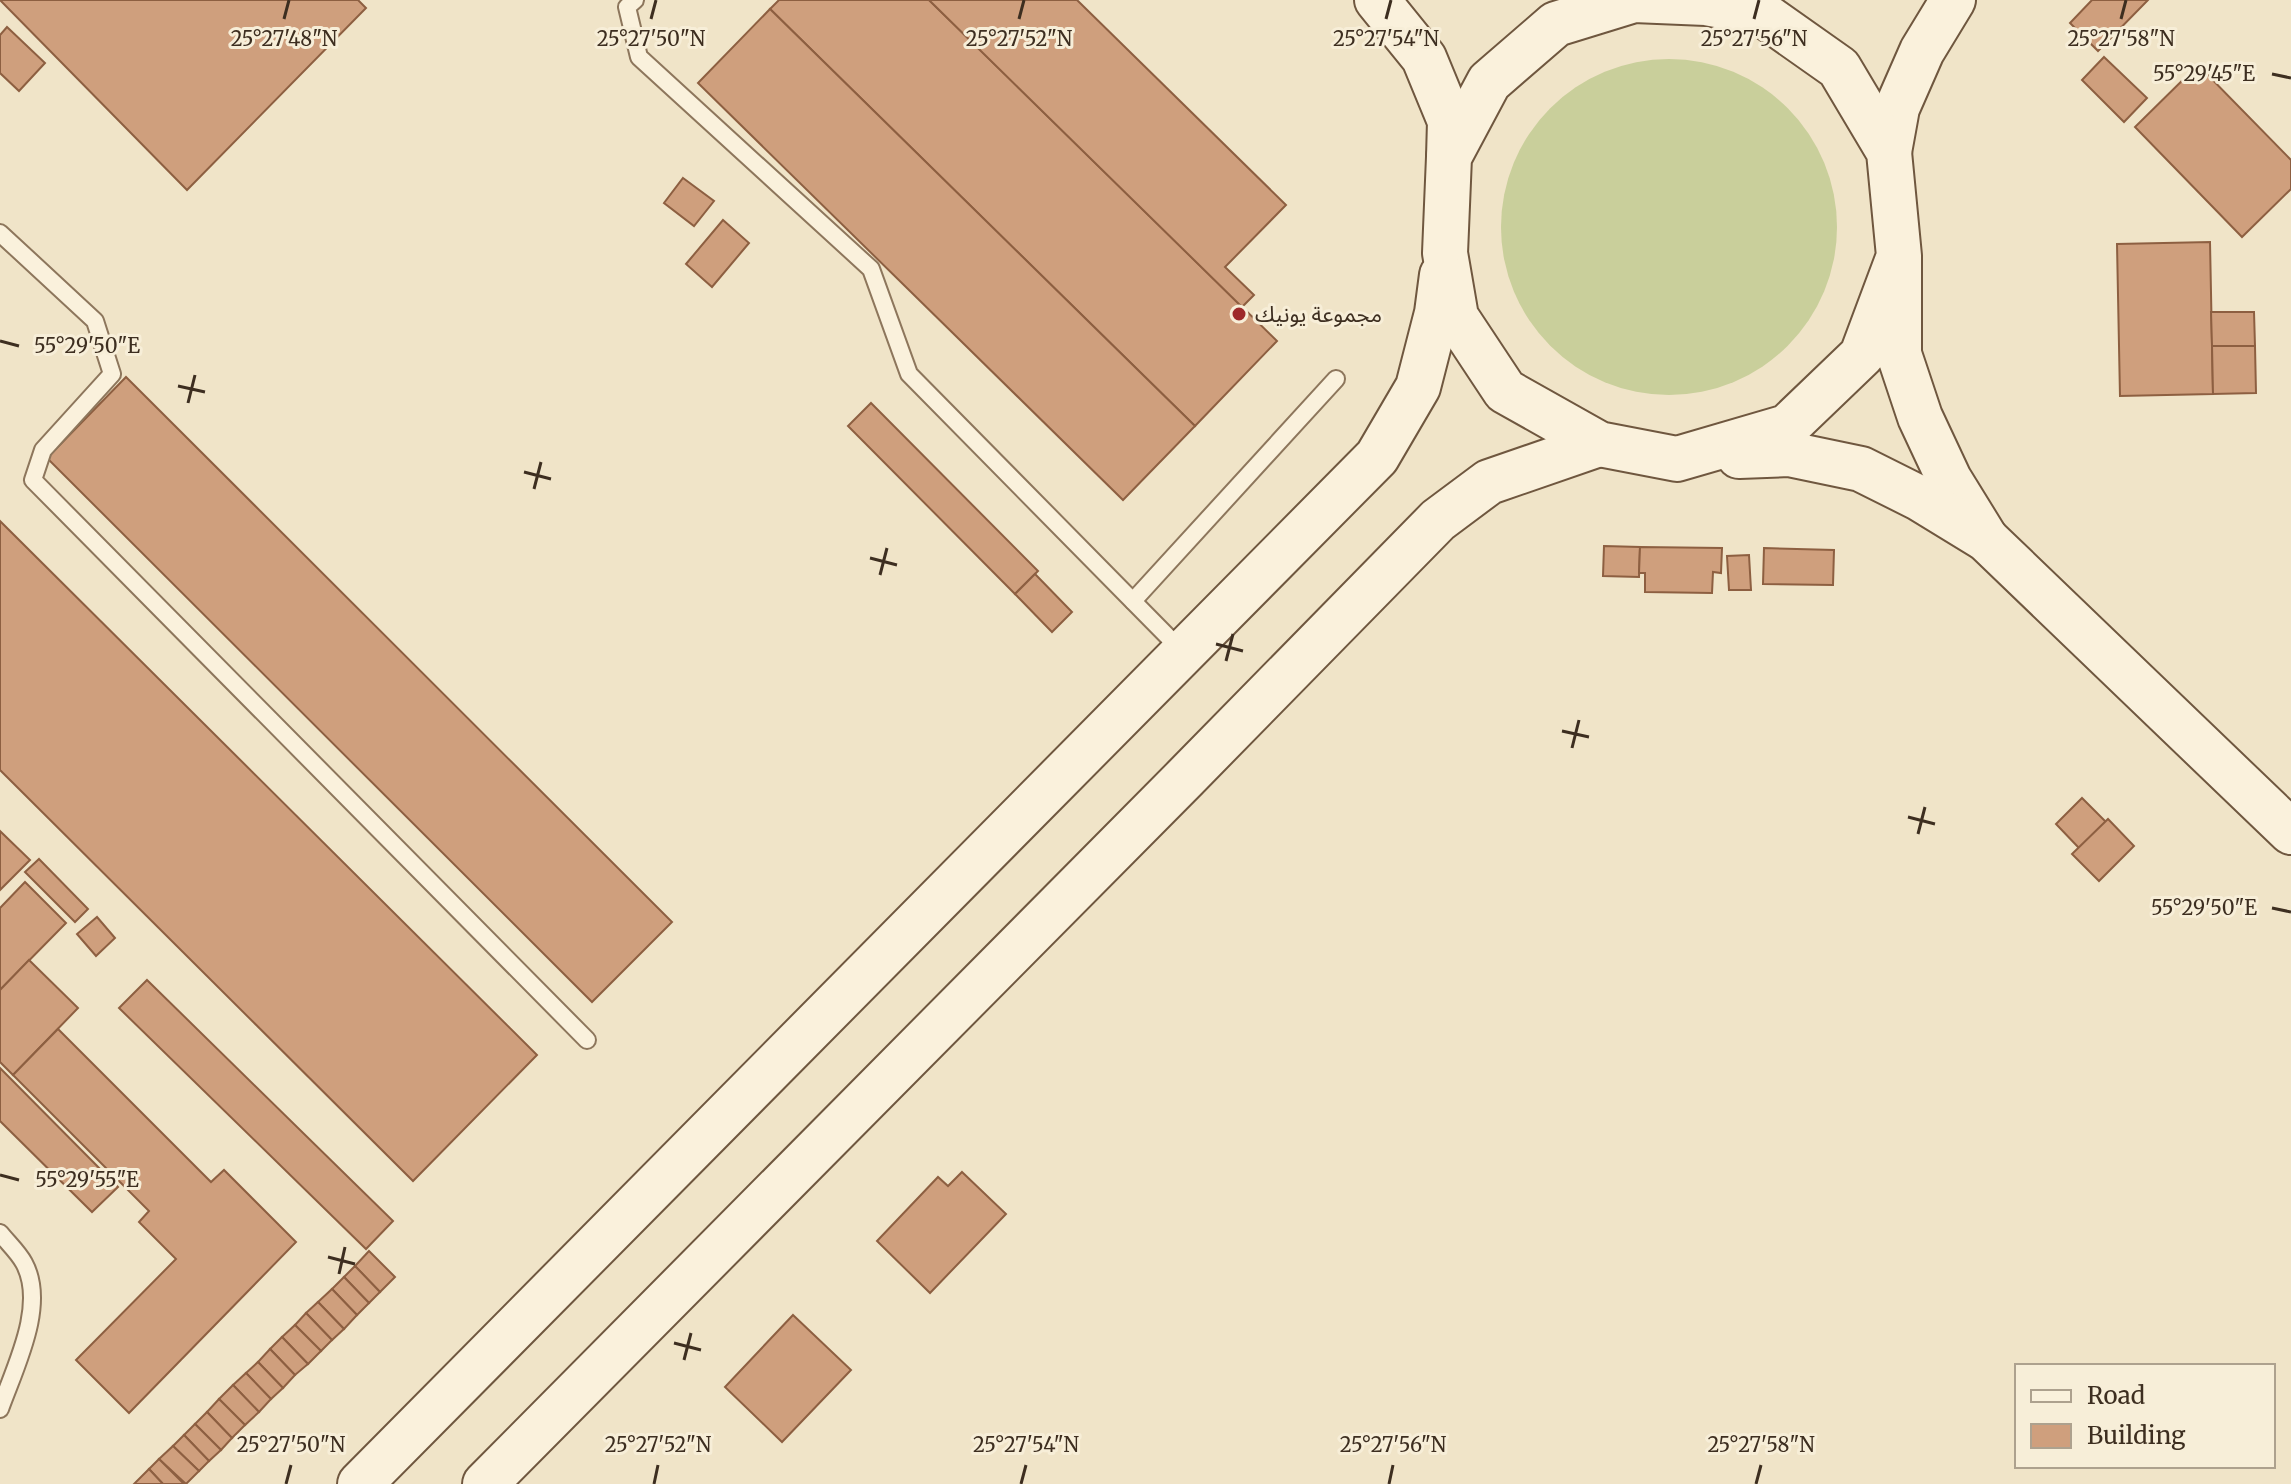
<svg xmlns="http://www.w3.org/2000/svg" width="2291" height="1484" font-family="Merriweather,'Noto Sans Arabic',serif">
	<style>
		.green { fill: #c9cf9b }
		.building { fill: #cf9f7d; stroke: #8d5f41; stroke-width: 2 }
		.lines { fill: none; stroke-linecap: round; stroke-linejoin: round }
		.lane-casing { stroke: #8d765c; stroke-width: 20 }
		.secondary-casing { stroke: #6f573f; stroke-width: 48 }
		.lane { stroke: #faf1dc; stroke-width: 16 }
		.secondary { stroke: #faf1dc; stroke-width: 44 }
		.ticks { fill: none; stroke: #3d2e20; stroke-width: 3 }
		.poi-dot { fill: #9e2a2b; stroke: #f7eed8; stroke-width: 3 }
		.labels { text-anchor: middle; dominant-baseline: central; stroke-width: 6; stroke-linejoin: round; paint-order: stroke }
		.poi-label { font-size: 22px; fill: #3d2e20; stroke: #f7eed8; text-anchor: start }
		.ticks-label { font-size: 20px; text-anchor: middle; fill: #3d2e20; stroke: #f7eed8; stroke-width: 6; stroke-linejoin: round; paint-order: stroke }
	</style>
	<rect width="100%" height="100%" fill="#f0e4c8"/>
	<circle class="green" cx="1669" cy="227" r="168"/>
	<g class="building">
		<path d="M0 0H358L366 8 187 190Z"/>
		<path d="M779 0H929L1277 341 1195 426 770 9Z"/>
		<path d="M929 0H1077L1286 205 1225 267 1254 295 1242 307Z"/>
		<path d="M2092 0H2148L2098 51 2070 23Z"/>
		<path d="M770 9 1195 426 1123 500 698 83Z"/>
		<path d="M7 27 45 63 19 91 0 73V35Z"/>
		<path d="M2104 57 2147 98 2124 122 2082 80Z"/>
		<path d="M2198 65 2291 160V189L2242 237 2135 127Z"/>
		<path d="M683 178 714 201 694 226 664 203Z"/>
		<path d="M723 220 749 243 712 287 686 264Z"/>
		<path d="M2210 242 2213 394 2120 396 2117 244Z"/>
		<path d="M2211 312H2254L2255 346H2212Z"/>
		<path d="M2212 346H2255L2256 393 2213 394Z"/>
		<path d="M126 377 672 922 592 1002 47 458Z"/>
		<path d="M871 403 1038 571 1015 594 848 426Z"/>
		<path d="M0 521 537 1055 413 1181 0 770Z"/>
		<path d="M1604 546 1640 547 1639 577 1603 576Z"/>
		<path d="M1640 547 1722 548 1721 573 1713 572 1712 593 1645 592V573H1639Z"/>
		<path d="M1764 548 1834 550 1833 585 1763 584Z"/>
		<path d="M1749 555 1751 590H1729L1727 556Z"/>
		<path d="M1035 574 1072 612 1052 632 1015 594Z"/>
		<path d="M2082 798 2106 822 2079 848 2056 824Z"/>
		<path d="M2108 819 2134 846 2099 881 2072 854Z"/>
		<path d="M0 831 30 860 0 890Z"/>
		<path d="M39 859 88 909 75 922 25 872Z"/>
		<path d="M25 882 66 923 0 990V908Z"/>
		<path d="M97 917 115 938 96 956 77 934Z"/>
		<path d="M29 960 78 1008 13 1075 0 1062V990Z"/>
		<path d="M147 980 393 1221 366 1249 119 1008Z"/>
		<path d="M58 1029 211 1182 224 1170 296 1242 129 1413 76 1360 176 1259 139 1222 149 1211 13 1075Z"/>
		<path d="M0 1068 118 1187 92 1212 0 1121Z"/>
		<path d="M962 1172 1006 1214 930 1293 877 1241 938 1177 948 1186Z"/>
		<path d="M369 1251 395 1277 380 1292 355 1266Z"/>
		<path d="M355 1266 380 1292 369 1303 344 1277Z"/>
		<path d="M344 1277 369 1303 357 1315 332 1289Z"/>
		<path d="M332 1289 357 1315 344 1329 318 1302Z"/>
		<path d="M318 1302 344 1329 332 1340 306 1313Z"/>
		<path d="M306 1313 332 1340 321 1351 295 1325Z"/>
		<path d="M793 1315 851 1370 782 1442 725 1387Z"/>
		<path d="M295 1325 321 1351 308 1364 282 1337Z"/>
		<path d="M282 1337 308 1364 295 1375 270 1349Z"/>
		<path d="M270 1349 295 1375 283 1388 258 1362Z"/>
		<path d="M258 1362 283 1388 271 1399 246 1373Z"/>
		<path d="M246 1373 271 1399 259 1412 233 1385Z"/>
		<path d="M233 1385 259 1412 245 1425 219 1399Z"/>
		<path d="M219 1399 245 1425 232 1438 207 1412Z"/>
		<path d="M207 1412 232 1438 221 1450 195 1424Z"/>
		<path d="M195 1424 221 1450 209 1461 184 1435Z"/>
		<path d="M184 1435 209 1461 199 1471 173 1446Z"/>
		<path d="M173 1446 199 1471 186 1484 159 1459Z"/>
		<path d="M159 1459 184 1484H163L149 1469Z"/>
		<path d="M149 1469 163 1484H134Z"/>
	</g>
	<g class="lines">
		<defs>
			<g id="lane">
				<path d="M635 0 627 7 639 57 871 269 909 374 1182 651"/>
				<path d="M0 233 95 321 112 374 43 450 33 480 587 1040"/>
				<path d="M1133 601 1336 379"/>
				<path d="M0 1233C8 1243 18 1252 24 1263 47 1305 15 1367 0 1409"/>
			</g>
			<g id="secondary">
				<path d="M1377 0 1424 58 1450 121 1449 157"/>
				<path d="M1889 152 1897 108 1922 51 1953 0"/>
				<path d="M1899 256 1862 355 1787 427 1677 459 1599 444 1505 391 1456 317 1445 253 1449 157 1489 82 1556 24 1634 0 1706 3 1761 13 1839 68 1889 152 1899 256V354L1920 417 1949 479 1986 539"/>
				<path d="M1739 456 1789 454 1861 469 1919 498 1986 539 2291 832"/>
				<path d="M360 1484 1377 457 1418 387 1437 313 1442 275"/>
				<path d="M485 1484 1185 778 1438 520 1489 482 1599 444"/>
			</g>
		</defs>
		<use href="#lane" class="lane-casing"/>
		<use href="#secondary" class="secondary-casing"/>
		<use href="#lane" class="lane"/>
		<use href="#secondary" class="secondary"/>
	</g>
	<path class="ticks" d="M284 19 289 0M651 19 656 0M1019 19 1024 0M1386 19 1391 0M1754 19 1759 0M2121 19 2126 0M2272 74 2291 78M0 341 19 346M178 386 205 392M188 403 195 375M524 472 551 479M534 489 541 462M870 558 897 565M880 575 887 548M1216 644 1243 651M1226 661 1233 634M1562 731 1589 737M1572 748 1579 720M1908 817 1935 824M1918 834 1925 807M2272 908 2291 912M0 1175 19 1180M328 1257 355 1264M339 1274 345 1247M674 1343 701 1350M684 1360 691 1333M286 1484 291 1465M654 1484 658 1465M1021 1484 1026 1465M1389 1484 1393 1465M1756 1484 1761 1465"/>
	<circle class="poi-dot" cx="1239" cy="314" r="8"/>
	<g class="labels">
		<g class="poi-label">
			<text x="1255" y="314">مجموعة يونيك</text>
		</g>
	</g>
	<g class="ticks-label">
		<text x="284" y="46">25°27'48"N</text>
		<text x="651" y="46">25°27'50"N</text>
		<text x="1019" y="46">25°27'52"N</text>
		<text x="1386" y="46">25°27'54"N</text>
		<text x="1754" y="46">25°27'56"N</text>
		<text x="2121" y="46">25°27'58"N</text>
		<text x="2204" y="81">55°29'45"E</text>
		<text x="87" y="353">55°29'50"E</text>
		<text x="2204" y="915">55°29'50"E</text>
		<text x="87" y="1187">55°29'55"E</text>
		<text x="291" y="1452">25°27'50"N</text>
		<text x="658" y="1452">25°27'52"N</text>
		<text x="1026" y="1452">25°27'54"N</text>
		<text x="1393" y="1452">25°27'56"N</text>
		<text x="1761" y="1452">25°27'58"N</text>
	</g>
	<rect x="2015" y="1364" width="260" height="104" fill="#f7eed8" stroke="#ada18e" stroke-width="2"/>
	<rect x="2031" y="1390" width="40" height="12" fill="#faf1dc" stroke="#ada18e" stroke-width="2"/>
	<text x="2087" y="1404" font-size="24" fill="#3d2e20">Road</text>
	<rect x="2031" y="1424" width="40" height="24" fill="#cf9f7d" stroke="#ada18e" stroke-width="2"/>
	<text x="2087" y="1444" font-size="24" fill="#3d2e20">Building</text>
</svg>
